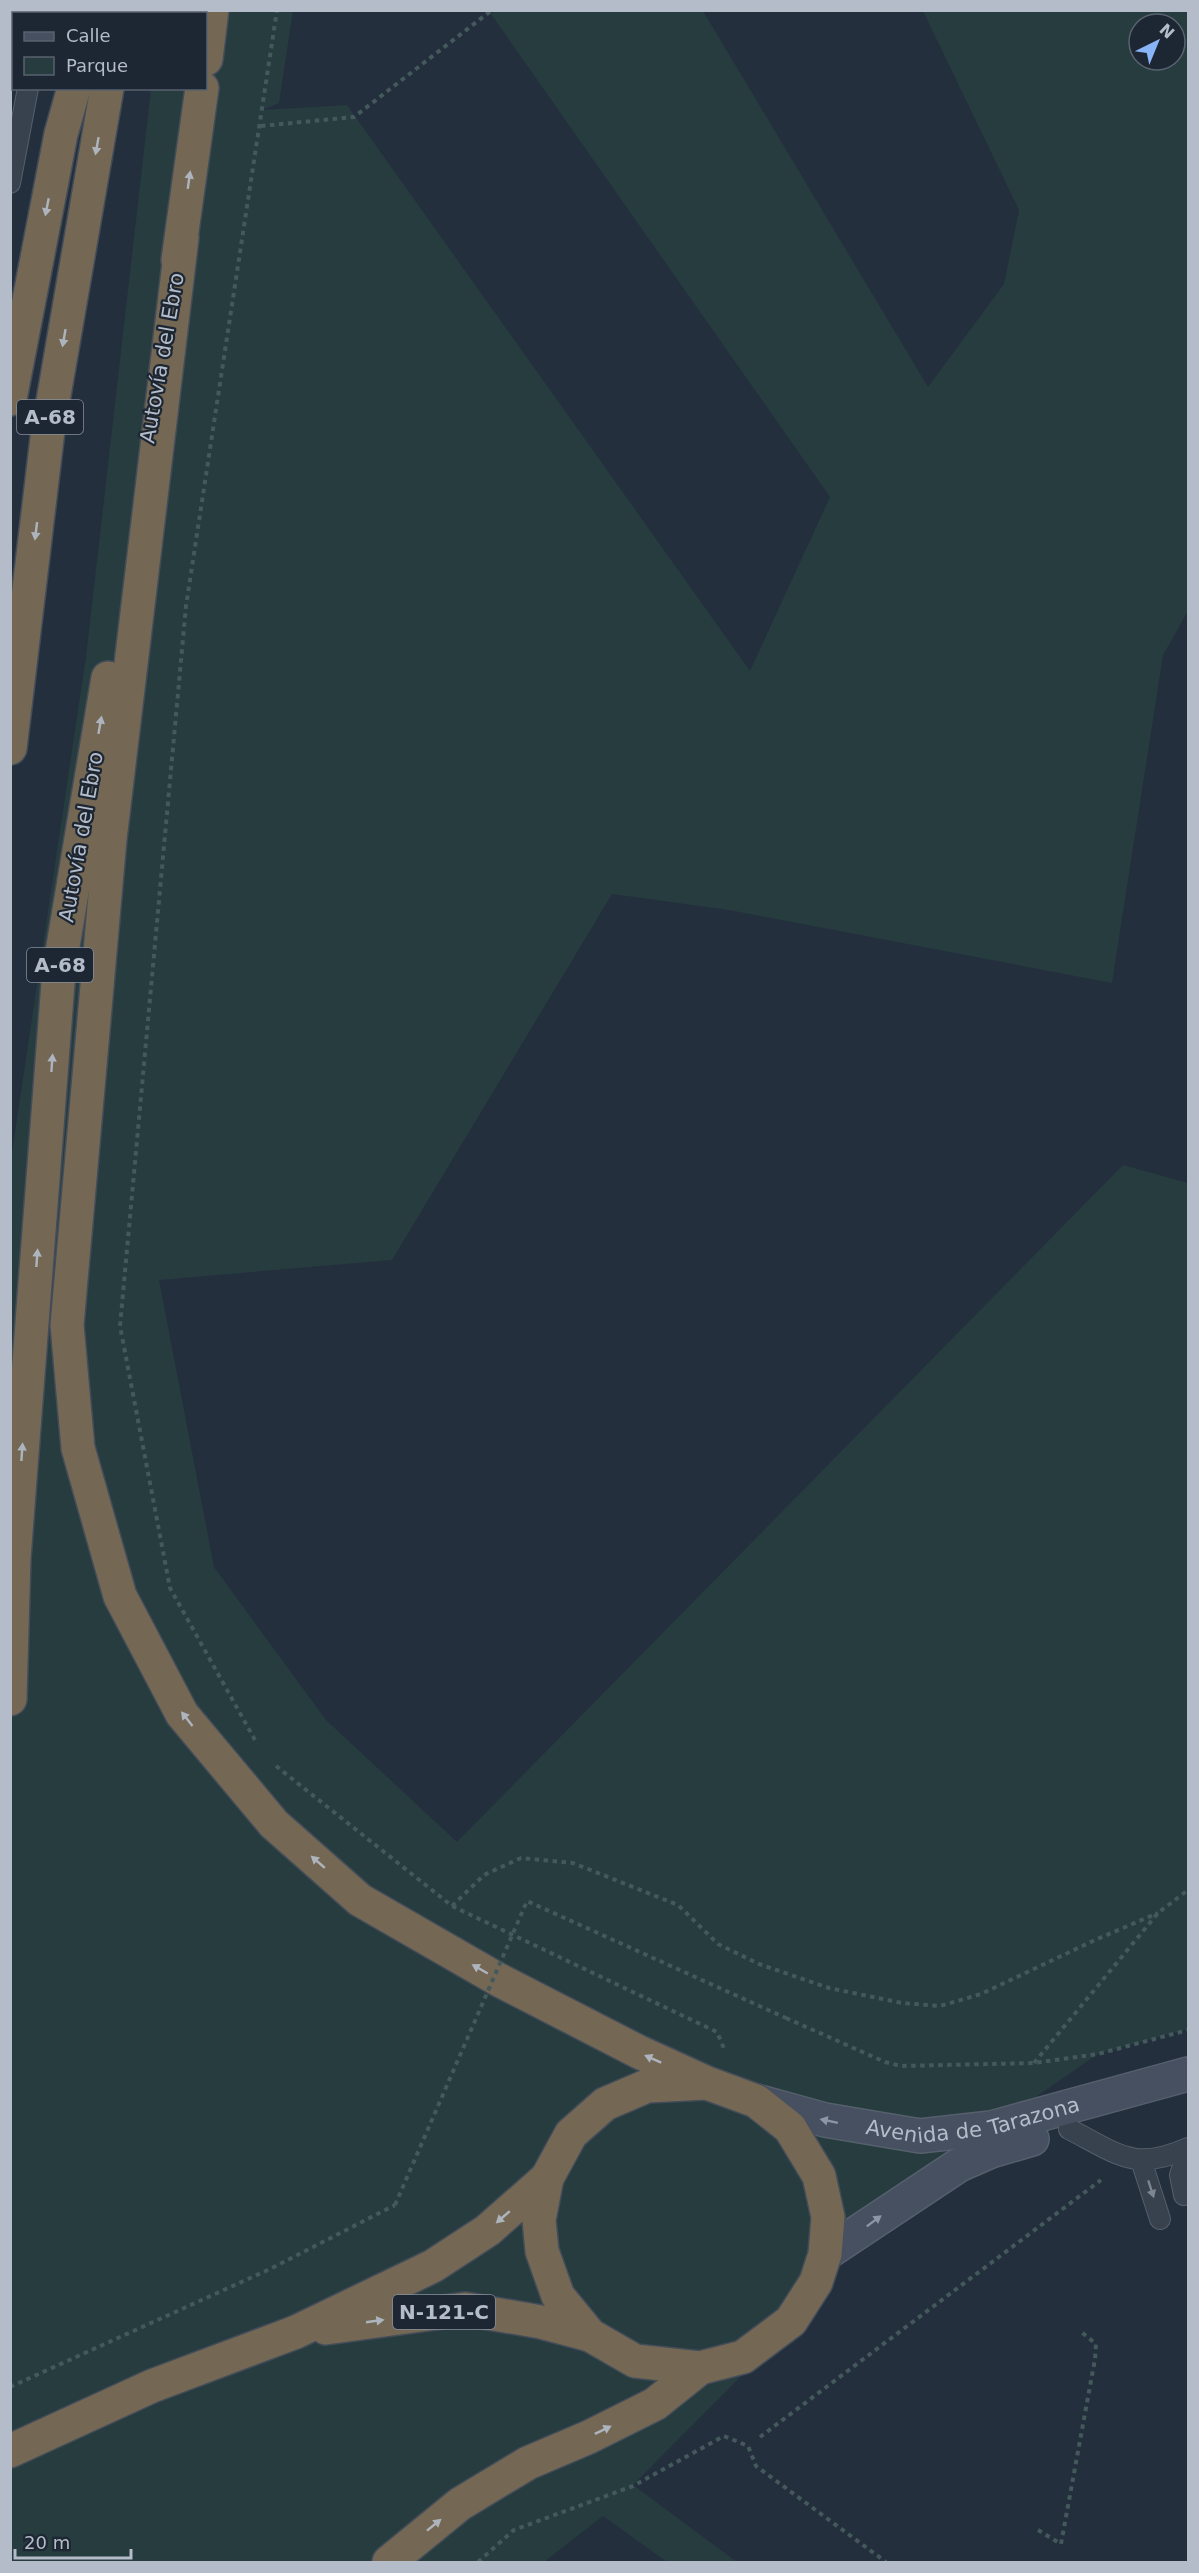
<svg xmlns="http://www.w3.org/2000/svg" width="1199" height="2573" font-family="'DejaVu Sans',sans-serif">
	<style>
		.green { fill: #263c3f; fill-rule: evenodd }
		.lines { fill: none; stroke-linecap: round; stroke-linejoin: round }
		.lane-casing { stroke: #565f6c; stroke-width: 22 }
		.secondary-casing { stroke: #565f6c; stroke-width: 36 }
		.highway-casing { stroke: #434c59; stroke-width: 36 }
		.path { stroke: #44595c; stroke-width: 4; stroke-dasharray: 4.5 4.5; stroke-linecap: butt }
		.lane { stroke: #38414e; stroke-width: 20 }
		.secondary { stroke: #465061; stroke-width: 33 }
		.highway { stroke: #746855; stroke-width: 33 }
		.path-bridge { stroke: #44595c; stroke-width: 4; stroke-dasharray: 4.5 4.5; stroke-linecap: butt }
		.oneway { fill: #aeb4bd }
		.oneway2 { fill: #8e96a5 }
		.oneway3 { fill: #7c8592 }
		.labels { text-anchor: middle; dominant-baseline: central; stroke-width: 4.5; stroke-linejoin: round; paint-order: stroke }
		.shield { fill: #1d2633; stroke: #878f9c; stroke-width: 1.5 }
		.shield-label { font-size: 20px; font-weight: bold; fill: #b4bcc9 }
		.street-label { font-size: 21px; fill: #b4bcc9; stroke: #1d2633 }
	</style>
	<rect width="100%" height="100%" fill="#242f3e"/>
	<path class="green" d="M496 10 703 11 928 387 1004 284 1019 210 923 11H1188V611L1163 655 1112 983 729 910 612 894 392 1260 159 1280 214 1567 326 1720 457 1842 1123 1165 1188 1183V2029L1098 2054 982 2134 837 2245 769 2348 633 2485 737 2562H667L603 2516 544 2562H11V1159L86 657 151 89 206 88V14L167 13 168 11H293L279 103 262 110 347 105 750 671 830 497 491 14ZM1139 24H1175V60H1139Z"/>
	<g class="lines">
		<defs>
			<g id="lane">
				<path d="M42 14 43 10"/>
				<path d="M10 183 28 88"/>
				<path d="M1069 2129C1118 2154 1134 2172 1188 2148"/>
				<path d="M1141 2160 1160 2219"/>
				<path d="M1184 2195 1180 2175 1188 2150"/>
			</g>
			<g id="secondary">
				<path id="s1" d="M756 2101 825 2120 920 2136 991 2128 1188 2074"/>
				<path d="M825 2254 959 2165 991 2151 1032 2139"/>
			</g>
			<g id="highway">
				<path d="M96 14V10"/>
				<path d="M121 14V10"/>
				<path d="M206 59 212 10"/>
				<path d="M182 238 110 839 67 1325 78 1448 120 1596 182 1714 274 1824 360 1900 499 1980 639 2052 707 2083 756 2101 790 2128 819 2176 828 2217 825 2254 816 2282 791 2321 743 2357 700 2368 635 2361 590 2335 558 2296 542 2251 539 2220 547 2178 571 2134 605 2104 647 2086 707 2083"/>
				<path d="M178 260 202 88"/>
				<path d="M10 399 61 134 74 88"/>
				<path d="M10 748 48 430 107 88"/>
				<path d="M10 1699 14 1558 59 970 108 678"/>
				<path d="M326 2328 465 2309 541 2322 590 2335"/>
				<path d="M10 2451 152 2386 296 2332 433 2266 488 2230 547 2178"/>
				<path d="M389 2562 460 2504 528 2463 589 2437 655 2404 700 2368"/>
			</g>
		</defs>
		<use href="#lane" class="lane-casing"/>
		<use href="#secondary" class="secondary-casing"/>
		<use href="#highway" class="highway-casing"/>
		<g class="path">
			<path d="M261 126 354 117 492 10"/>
			<path d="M255 1740 170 1588 120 1326 186 606 277 10"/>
			<path d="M276 1766 452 1906 717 2032 725 2051"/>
			<path d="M452 1906 484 1875 521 1858 573 1863 678 1905 718 1944 759 1964 829 1988 902 2003 940 2006 981 1994 1095 1940 1158 1913"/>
			<path d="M786 2018 885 2062 901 2066 1034 2063 1098 2054 1188 2030"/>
			<path d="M1034 2063 1158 1913 1188 1890"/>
			<path d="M10 2387 270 2269 395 2205"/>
			<path d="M760 2437 1101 2180"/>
			<path d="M1038 2530 1061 2544 1095 2359 1096 2344 1079 2330"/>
			<path d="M478 2562 514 2530 633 2486 724 2436 748 2446 756 2466 886 2562"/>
		</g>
		<use href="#lane" class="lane"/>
		<use href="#secondary" class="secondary"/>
		<use href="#highway" class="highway"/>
		<path class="path-bridge" d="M395 2205 527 1901 786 2018"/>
	</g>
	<defs><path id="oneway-solid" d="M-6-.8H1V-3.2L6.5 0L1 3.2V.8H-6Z" transform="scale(1.5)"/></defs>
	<g class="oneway">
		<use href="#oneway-solid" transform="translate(97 146) rotate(100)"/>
		<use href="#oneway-solid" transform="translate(189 180) rotate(-82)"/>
		<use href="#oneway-solid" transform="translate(47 207) rotate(101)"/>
		<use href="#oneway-solid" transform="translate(64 338) rotate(100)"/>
		<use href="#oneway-solid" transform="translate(36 531) rotate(97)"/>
		<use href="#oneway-solid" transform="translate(100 725) rotate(-80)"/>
		<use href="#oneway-solid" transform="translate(52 1063) rotate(-86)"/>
		<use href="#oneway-solid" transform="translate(37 1258) rotate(-86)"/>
		<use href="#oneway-solid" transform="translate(22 1452) rotate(-86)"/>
		<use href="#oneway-solid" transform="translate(187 1719) rotate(-128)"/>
		<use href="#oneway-solid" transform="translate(318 1862) rotate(-139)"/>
		<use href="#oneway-solid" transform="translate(480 1969) rotate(-150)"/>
		<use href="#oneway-solid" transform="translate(653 2059) rotate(-156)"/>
		<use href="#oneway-solid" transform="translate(503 2217) rotate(139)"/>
		<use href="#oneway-solid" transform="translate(375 2321) rotate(-8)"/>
		<use href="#oneway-solid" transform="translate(603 2430) rotate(-26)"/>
		<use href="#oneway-solid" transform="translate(434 2525) rotate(-39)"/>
	</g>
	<g class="oneway2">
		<use href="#oneway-solid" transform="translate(829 2121) rotate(-168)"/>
		<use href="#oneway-solid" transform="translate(874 2221) rotate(-37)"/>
	</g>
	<use class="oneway3" href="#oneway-solid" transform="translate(1151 2189) rotate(72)"/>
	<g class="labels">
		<g class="shield">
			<rect x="17" y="400" width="66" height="34" rx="4.5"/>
			<rect x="27" y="948" width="66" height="34" rx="4.5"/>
			<rect x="393" y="2295" width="102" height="34" rx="4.5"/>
		</g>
		<g class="shield-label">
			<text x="50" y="417">A-68</text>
			<text x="60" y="965">A-68</text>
			<text x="444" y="2312">N-121-C</text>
		</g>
		<g class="street-label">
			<text transform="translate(162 358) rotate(-80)">Autovía del Ebro</text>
			<text transform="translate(81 837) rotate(-80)">Autovía del Ebro</text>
			<text stroke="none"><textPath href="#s1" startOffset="222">Avenida de Tarazona</textPath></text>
		</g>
	</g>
	<rect width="1199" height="2573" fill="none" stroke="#b4bcc9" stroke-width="24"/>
	<rect x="12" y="12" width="195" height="78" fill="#1d2633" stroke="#59626f" stroke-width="1.5"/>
	<rect x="24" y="32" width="30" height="9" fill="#465061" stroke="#59626f" stroke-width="1.5"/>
	<text x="66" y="42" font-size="18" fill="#b4bcc9">Calle</text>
	<rect x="24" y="57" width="30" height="18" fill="#263c3f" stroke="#59626f" stroke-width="1.5"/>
	<text x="66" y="72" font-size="18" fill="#b4bcc9">Parque</text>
	<g transform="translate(1157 42) rotate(43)"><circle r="28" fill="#1d2633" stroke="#59626f" stroke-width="1.5"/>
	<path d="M0-4.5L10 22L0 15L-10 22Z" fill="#8ab4f8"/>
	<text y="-9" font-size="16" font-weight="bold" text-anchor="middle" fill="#b4bcc9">N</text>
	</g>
	<path d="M15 2549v9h116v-9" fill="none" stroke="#b4bcc9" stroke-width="3"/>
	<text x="24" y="2549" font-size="18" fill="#b4bcc9" stroke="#1d2633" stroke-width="4.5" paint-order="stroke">20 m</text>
</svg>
